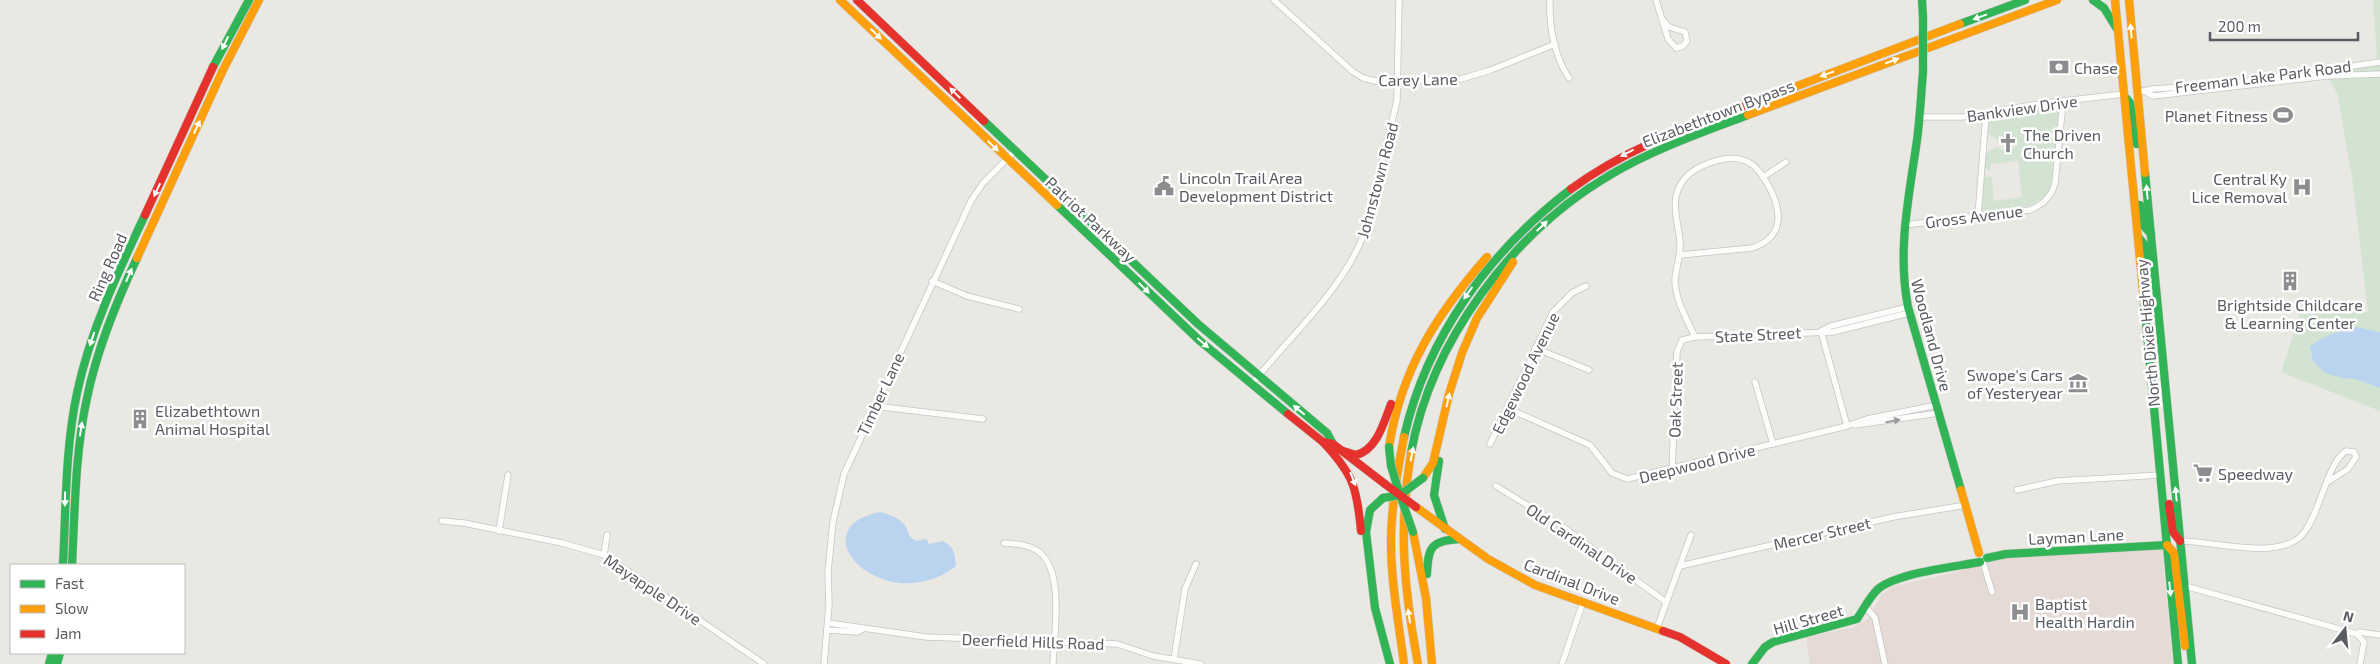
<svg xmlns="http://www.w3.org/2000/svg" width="2380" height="664" font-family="'Exo 2',sans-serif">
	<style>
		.medical { fill: #e5dad6 }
		.green { fill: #d2e4d1 }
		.water { fill: #bad4f0 }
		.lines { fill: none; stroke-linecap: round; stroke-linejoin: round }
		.street-casing { stroke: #c5c5c5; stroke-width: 7 }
		.fast-casing { stroke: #c5c5c3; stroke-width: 9 }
		.slow-casing { stroke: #c5c5c3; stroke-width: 9 }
		.jam-casing { stroke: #c5c5c3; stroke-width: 9 }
		.street { stroke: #fcfcfb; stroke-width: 5.5 }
		.fast { stroke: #30b455; stroke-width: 8 }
		.slow { stroke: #ff9f0a; stroke-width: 8 }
		.jam { stroke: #e5322d; stroke-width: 8 }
		.fast-bridge-casing { stroke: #c5c5c3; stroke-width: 9; stroke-linecap: butt }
		.jam-bridge-casing { stroke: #c5c5c3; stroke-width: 9; stroke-linecap: butt }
		.fast-bridge { stroke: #30b455; stroke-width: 8 }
		.jam-bridge { stroke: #e5322d; stroke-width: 8 }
		.oneway { fill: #fff }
		.oneway2 { fill: #9a9c9e }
		.labels { text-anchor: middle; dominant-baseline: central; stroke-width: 5; stroke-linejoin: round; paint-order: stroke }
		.poi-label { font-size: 16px; fill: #595c60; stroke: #fff; text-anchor: start }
		.street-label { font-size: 16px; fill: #595c60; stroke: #fff }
	</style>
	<rect width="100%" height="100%" fill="#e9e8e3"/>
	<path class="medical" d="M2162 550 2173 664H1810L1806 637 1852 628 1868 619 1881 595 1894 586 1954 573 1995 558Z"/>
	<g class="green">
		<path d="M2373 0H2380V411L2281 372 2300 314 2368 312 2352 177 2337 93 2327 76 2328 68 2346 67 2377 59Z"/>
		<path d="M2057 105 2059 106 2054 172 2051 187 2044 197 2029 206 1981 212 1983 179 1988 176 1992 177 1994 201 2022 197 2018 161 1991 164 1990 171 1984 168 1986 153 1997 147 2002 150 2005 147 2010 151 2017 145V140L2010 135 2006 139 2002 136H1998V141L1988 133 1989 117Z"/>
	</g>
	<g class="water">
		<path d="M2356 327 2380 332V388L2356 379 2342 378 2325 373 2313 361 2310 347C2320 337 2342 330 2356 327Z"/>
		<path d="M880 512C889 514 903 519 907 529 909 536 910 538 917 541L924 539 927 540 929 544 943 541C954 547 955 553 956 566 886 621 795 529 880 512Z"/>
	</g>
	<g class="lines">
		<defs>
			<g id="street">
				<path d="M1274 0 1352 71 1363 78 1375 81 1461 79 1491 70 1555 44"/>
				<path d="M1550 0C1549 26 1554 56 1569 78"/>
				<path d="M1656 0 1668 39 1676 48 1683 46 1687 41 1685 32 1669 27 1662 19"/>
				<path d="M2138 92 2153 89 2229 84 2380 62"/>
				<path d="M2146 92 2153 96 2327 76 2380 74"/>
				<path d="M1920 117H1962L2045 103 2124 94"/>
				<path d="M1763 177 1786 162"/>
				<path d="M1978 216 1986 114"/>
				<path d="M1904 225 2030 210C2042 205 2052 196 2055 183L2063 101"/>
				<path d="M1680 255 1752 248C1786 237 1782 209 1767 183 1762 175 1756 165 1746 161 1731 155 1716 160 1702 166 1689 172 1679 182 1676 197 1673 212 1679 227 1680 242 1681 255 1676 267 1675 280 1675 300 1687 319 1695 337"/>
				<path d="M932 281 967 296 1019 309"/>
				<path d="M1823 330 1831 326 1908 307"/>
				<path d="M1821 331 1847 426"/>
				<path d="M1535 348 1589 370"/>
				<path d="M1755 382 1773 444"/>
				<path d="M1252 384C1289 337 1342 291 1364 234L1397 101 1399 0"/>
				<path d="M874 406 983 419"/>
				<path d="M1507 408 1590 445 1612 473 1627 479 1847 426 1867 419 1937 405"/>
				<path d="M1855 425 1939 413"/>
				<path d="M1490 444 1553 312 1572 293 1586 286"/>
				<path d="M1672 470 1677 352 1682 340 1695 337 1833 332 1909 313"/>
				<path d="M1496 486 1563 527 1666 602"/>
				<path d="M2017 490 2057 481 2161 475"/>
				<path d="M442 521 464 523 562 543 604 555 764 664"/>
				<path d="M499 531 508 475"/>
				<path d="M2180 541C2214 541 2278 561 2302 535 2312 524 2317 507 2322 494 2328 480 2333 460 2346 451L2354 452 2356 457 2348 469 2329 481"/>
				<path d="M1004 543C1016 544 1027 544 1038 551 1065 570 1054 634 1053 664"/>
				<path d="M604 555 607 535"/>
				<path d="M1983 562 1992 592"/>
				<path d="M1680 566 1893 517 1966 505"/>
				<path d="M2185 586 2357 634 2359 632 2380 635"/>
				<path d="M1866 607 1875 618 1885 664"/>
				<path d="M828 623 926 637 1117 644 1153 656 1201 664"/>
				<path d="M1657 628 1691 535"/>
				<path d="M827 630 858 632 863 629"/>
				<path d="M2357 634 2364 642 2360 664"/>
				<path d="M1174 659 1185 589 1196 564"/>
				<path d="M824 664 829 604 828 571 833 522 844 474 971 201 983 183 1015 151"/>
				<path d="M1562 664 1583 602"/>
			</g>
			<g id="fast">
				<path d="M1922 0 1923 17"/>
				<path d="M2093 0 2104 8 2117 29"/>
				<path d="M1960 24 2025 0"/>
				<path d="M213 67 249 0"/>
				<path d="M1923 72C1921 95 1920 118 1917 140 1909 197 1897 250 1908 307L1961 490"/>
				<path d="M2127 99 2130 103 2137 144"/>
				<path d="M984 121 1198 324 1327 433 1333 444"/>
				<path d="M2145 173 2192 664"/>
				<path d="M1057 205 1200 341 1288 414"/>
				<path d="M2140 205 2144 226 2151 234"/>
				<path d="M2139 238 2144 244 2149 272"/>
				<path d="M2144 301 2178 664"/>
				<path d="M1404 437C1427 336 1490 251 1571 189"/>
				<path d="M1411 453C1431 341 1513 232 1610 175 1654 149 1701 133 1748 115"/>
				<path d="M1439 461 1434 495 1445 529"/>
				<path d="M1383 498 1370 510 1366 532 1375 608 1390 664"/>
				<path d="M1987 558 2006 554 2167 545"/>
				<path d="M63 565C66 508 65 450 77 393 90 331 118 272 145 215"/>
				<path d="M72 565C75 509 75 453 87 398 97 349 116 303 137 258"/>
				<path d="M1427 574C1428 547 1431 541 1459 539"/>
				<path d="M49 664 52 653"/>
				<path d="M57 664 60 653"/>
				<path d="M1752 664 1765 647 1773 642 1857 619C1863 610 1869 598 1877 590 1895 573 1954 567 1980 562"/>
			</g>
			<g id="slow">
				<path d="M840 0 1057 205"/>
				<path d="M2115 0 2144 301"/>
				<path d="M2129 0 2145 173"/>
				<path d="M1750 104 1960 24"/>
				<path d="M1748 115 2057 0"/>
				<path d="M137 258 223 70 259 0"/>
				<path d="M1389 447C1401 370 1436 315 1487 257"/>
				<path d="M1411 453C1398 529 1404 589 1418 664"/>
				<path d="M1423 478 1433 463 1449 394 1462 353 1477 318 1513 262"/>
				<path d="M1961 490 1979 553"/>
				<path d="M1416 507 1488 559 1535 585 1663 631"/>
				<path d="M1413 532 1426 598 1432 664"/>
				<path d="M2167 545 2174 553 2185 646"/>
				<path d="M1404 664C1399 624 1391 583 1391 543 1391 507 1397 472 1404 437"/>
			</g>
			<g id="jam">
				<path d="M857 0 984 121"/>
				<path d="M1571 189C1627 148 1686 128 1750 104"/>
				<path d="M145 215 213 67"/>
				<path d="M1288 414 1323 442 1333 444 1385 484"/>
				<path d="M1323 442C1353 474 1357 487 1361 531"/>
				<path d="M1340 450 1356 455C1377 450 1384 422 1391 404"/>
				<path d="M2169 504 2173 532 2180 541"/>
				<path d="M1663 631 1680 637 1726 664"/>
			</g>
		</defs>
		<use href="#street" class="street-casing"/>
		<use href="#fast" class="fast-casing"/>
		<use href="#slow" class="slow-casing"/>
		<use href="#jam" class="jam-casing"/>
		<use href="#street" class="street"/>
		<use href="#fast" class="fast"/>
		<use href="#slow" class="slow"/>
		<use href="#jam" class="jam"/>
		<defs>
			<g id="fast-bridge">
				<path d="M1923 17V72"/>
				<path d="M1389 447 1391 466 1400 495 1423 478"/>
				<path d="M1383 498 1400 495 1413 532"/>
			</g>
			<path id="jam-bridge" d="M1385 484 1416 507"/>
		</defs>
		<use href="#fast-bridge" class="fast-bridge-casing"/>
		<use href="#jam-bridge" class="jam-bridge-casing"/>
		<use href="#fast-bridge" class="fast-bridge"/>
		<use href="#jam-bridge" class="jam-bridge"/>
	</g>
	<defs><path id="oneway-solid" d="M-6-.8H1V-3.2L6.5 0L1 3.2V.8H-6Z" transform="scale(1.25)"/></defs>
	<g class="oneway">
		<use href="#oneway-solid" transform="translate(1980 17) rotate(160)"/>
		<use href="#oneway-solid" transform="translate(2131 31) rotate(-95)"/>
		<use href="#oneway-solid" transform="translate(876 34) rotate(44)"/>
		<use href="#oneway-solid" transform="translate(225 43) rotate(116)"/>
		<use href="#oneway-solid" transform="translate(1892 61) rotate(-21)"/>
		<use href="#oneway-solid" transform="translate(1827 74) rotate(160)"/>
		<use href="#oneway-solid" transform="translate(955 93) rotate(-136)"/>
		<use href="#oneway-solid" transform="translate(197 127) rotate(-65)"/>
		<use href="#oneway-solid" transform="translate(993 146) rotate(44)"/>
		<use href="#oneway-solid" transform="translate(1627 153) rotate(153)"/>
		<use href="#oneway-solid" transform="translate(157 190) rotate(115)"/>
		<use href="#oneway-solid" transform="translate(2147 192) rotate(-95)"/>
		<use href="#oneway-solid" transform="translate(1542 226) rotate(-43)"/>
		<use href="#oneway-solid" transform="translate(129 275) rotate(-66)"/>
		<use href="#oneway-solid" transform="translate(1144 288) rotate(44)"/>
		<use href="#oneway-solid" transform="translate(1468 293) rotate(125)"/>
		<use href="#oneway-solid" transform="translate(92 339) rotate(109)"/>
		<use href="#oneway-solid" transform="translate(1203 343) rotate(41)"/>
		<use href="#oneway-solid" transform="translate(1448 400) rotate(-77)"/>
		<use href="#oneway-solid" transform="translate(1299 410) rotate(-140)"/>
		<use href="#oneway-solid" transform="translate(81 429) rotate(-81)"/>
		<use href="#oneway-solid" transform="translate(1412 454) rotate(-79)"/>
		<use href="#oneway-solid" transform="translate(1353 479) rotate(68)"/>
		<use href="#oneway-solid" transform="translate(2176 494) rotate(-96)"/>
		<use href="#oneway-solid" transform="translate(65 499) rotate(91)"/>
		<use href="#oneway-solid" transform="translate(2170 589) rotate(84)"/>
		<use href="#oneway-solid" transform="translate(1409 616) rotate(-99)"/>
	</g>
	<use class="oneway2" href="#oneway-solid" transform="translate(1893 421) rotate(-10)"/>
	<defs>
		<symbol id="bank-bare" viewBox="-9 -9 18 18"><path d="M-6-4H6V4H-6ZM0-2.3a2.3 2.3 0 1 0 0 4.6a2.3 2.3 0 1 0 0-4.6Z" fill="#8b8d8e" stroke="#fff" stroke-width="2.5" paint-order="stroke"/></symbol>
		<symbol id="stadium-bare" viewBox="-9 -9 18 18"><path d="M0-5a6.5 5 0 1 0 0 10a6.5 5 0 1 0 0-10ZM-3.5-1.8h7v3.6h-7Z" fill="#8b8d8e" stroke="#fff" stroke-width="2.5" paint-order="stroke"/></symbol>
		<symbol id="church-bare" viewBox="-9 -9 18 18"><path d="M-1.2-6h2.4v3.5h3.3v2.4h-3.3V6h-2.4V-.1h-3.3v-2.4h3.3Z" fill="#8b8d8e" stroke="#fff" stroke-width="2.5" paint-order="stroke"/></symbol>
		<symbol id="civic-bare" viewBox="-9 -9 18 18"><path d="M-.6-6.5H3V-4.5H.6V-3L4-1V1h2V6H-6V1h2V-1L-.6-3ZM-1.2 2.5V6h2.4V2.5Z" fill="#8b8d8e" stroke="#fff" stroke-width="2.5" paint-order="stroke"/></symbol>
		<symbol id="hospital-bare" viewBox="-9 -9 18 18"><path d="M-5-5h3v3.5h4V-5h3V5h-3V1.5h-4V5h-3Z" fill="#8b8d8e" stroke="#fff" stroke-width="2.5" paint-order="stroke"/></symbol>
		<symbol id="building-bare" viewBox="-9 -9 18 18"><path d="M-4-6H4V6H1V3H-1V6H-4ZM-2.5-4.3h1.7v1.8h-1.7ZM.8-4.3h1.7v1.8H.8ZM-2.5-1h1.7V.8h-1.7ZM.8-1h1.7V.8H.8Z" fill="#8b8d8e" stroke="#fff" stroke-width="2.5" paint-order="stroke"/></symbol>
		<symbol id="museum-bare" viewBox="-9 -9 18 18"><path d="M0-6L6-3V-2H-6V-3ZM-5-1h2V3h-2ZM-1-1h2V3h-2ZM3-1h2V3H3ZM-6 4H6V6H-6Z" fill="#8b8d8e" stroke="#fff" stroke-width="2.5" paint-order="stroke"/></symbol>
		<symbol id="supermarket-bare" viewBox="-9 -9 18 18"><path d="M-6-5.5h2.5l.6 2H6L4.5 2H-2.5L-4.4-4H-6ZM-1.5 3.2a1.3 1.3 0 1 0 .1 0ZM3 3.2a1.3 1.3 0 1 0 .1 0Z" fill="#8b8d8e" stroke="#fff" stroke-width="2.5" paint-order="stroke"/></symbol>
	</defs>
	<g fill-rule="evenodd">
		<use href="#bank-bare" x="2045" y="53" width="28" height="28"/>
		<use href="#stadium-bare" x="2269" y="101" width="28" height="28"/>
		<use href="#church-bare" x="1994" y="129" width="28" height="28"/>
		<use href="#civic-bare" x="1150" y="172" width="28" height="28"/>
		<use href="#hospital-bare" x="2288" y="173" width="28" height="28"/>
		<use href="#building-bare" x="2276" y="267" width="28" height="28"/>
		<use href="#museum-bare" x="2064" y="369" width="28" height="28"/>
		<use href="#building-bare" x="126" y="405" width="28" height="28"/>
		<use href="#supermarket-bare" x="2189" y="459" width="28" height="28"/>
		<use href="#hospital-bare" x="2006" y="598" width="28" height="28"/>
	</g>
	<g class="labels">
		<g class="poi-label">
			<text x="2074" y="67">Chase</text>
			<text x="2268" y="115" text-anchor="end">Planet Fitness</text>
			<text x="2023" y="134">The Driven<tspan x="2023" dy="18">Church</tspan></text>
			<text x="1179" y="177">Lincoln Trail Area<tspan x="1179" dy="18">Development District</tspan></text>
			<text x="2287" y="178" text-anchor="end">Central Ky<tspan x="2287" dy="18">Lice Removal</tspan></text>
			<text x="2290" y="304" text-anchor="middle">Brightside Childcare<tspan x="2290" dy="18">&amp; Learning Center</tspan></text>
			<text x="2063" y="374" text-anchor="end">Swope's Cars<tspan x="2063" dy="18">of Yesteryear</tspan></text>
			<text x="155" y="410">Elizabethtown<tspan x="155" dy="18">Animal Hospital</tspan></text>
			<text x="2218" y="473">Speedway</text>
			<text x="2035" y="603">Baptist<tspan x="2035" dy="18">Health Hardin</tspan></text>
		</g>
		<g class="street-label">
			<text transform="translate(2263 76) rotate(-7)">Freeman Lake Park Road</text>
			<text transform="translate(1418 79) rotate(-1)">Carey Lane</text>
			<text transform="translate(2022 108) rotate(-8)">Bankview Drive</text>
			<text transform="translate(1718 113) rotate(-21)">Elizabethtown Bypass</text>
			<text transform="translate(1377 180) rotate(-75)">Johnstown Road</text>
			<text transform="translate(1974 216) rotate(-7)">Gross Avenue</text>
			<text transform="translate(1091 219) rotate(43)">Patriot Parkway</text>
			<text transform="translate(107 267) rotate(-66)">Ring Road</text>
			<text transform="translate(2147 333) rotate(-95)">North Dixie Highway</text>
			<text transform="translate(1758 334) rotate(-3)">State Street</text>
			<text transform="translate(1932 335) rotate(75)">Woodland Drive</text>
			<text transform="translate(1525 373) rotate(-64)">Edgewood Avenue</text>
			<text transform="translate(880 394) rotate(-65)">Timber Lane</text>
			<text transform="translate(1675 400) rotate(-88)">Oak Street</text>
			<text transform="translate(1697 463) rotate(-14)">Deepwood Drive</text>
			<text transform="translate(1822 533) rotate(-13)">Mercer Street</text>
			<text transform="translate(2076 536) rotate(-3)">Layman Lane</text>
			<text transform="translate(1582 543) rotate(34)">Old Cardinal Drive</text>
			<text transform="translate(1572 581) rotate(21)">Cardinal Drive</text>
			<text transform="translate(653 589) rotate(34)">Mayapple Drive</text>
			<text transform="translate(1808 619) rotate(-16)">Hill Street</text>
			<text transform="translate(1033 641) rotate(2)">Deerfield Hills Road</text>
		</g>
	</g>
	<rect x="10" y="564" width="175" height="90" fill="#ffffff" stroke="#bdbebf"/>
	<rect x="20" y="580" width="25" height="8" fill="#30b455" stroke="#bdbebf"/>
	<text x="55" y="589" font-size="15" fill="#595c60">Fast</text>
	<rect x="20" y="605" width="25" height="8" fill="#ff9f0a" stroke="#bdbebf"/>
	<text x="55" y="614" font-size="15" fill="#595c60">Slow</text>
	<rect x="20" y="630" width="25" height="8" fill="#e5322d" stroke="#bdbebf"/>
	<text x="55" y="639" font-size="15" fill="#595c60">Jam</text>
	<g transform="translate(2345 629) rotate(16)" stroke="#ffffff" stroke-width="4" paint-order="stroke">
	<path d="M0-4L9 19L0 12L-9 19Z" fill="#595c60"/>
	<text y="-8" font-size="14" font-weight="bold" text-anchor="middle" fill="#595c60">N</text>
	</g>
	<path d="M2210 32v8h148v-8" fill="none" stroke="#595c60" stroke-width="2.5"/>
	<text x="2218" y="32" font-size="15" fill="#595c60" stroke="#ffffff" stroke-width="4" paint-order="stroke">200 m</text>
</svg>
